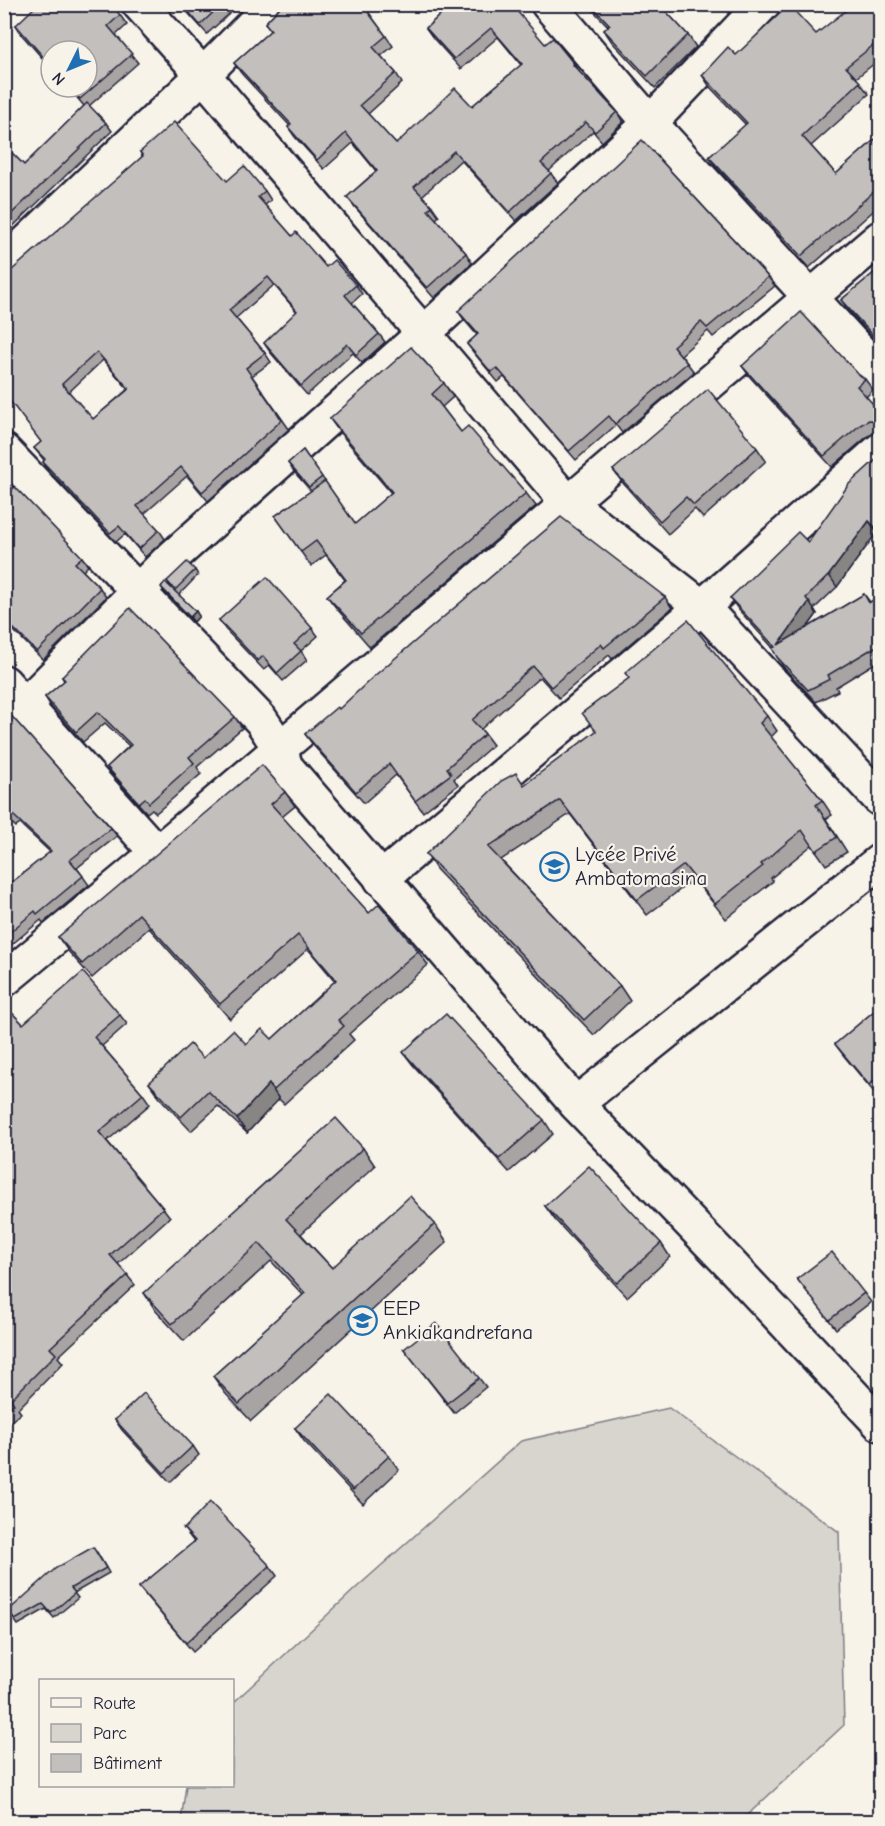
<svg xmlns="http://www.w3.org/2000/svg" width="885" height="1826" font-family="'Comic Neue',sans-serif">
	<style>
		.green { fill: #d8d5cf; stroke: #7d7c85; stroke-width: 1.5 }
		.lines { fill: none; stroke-linecap: round; stroke-linejoin: round }
		.minor-casing { stroke: #22223b; stroke-width: 38 }
		.secondary-casing { stroke: #22223b; stroke-width: 38 }
		.minor { stroke: #f7f3e8; stroke-width: 33 }
		.secondary { stroke: #f7f3e8; stroke-width: 33 }
		.wall { fill: #a7a4a3; stroke: #22223b; stroke-width: 1.5; fill-rule: evenodd }
		.shaded-wall { fill: #888684; stroke: #22223b; stroke-width: 1.5 }
		.building { fill: #c2bfbd; stroke: #22223b; stroke-width: 1.5; fill-rule: evenodd }
		.labels { text-anchor: middle; dominant-baseline: central; stroke-width: 4.5; stroke-linejoin: round; paint-order: stroke }
		.poi-label { font-size: 21px; fill: #22223b; stroke: #f7f3e8; text-anchor: start }
	</style>
	<rect width="100%" height="100%" fill="#f7f3e8"/>
	<filter id="ink" filterUnits="userSpaceOnUse"><feTurbulence type="fractalNoise" baseFrequency=".0167" numOctaves="2"/><feDisplacementMap in="SourceGraphic" scale="12" xChannelSelector="R" yChannelSelector="G"/><feConvolveMatrix kernelMatrix="1 2 1 2 8 2 1 2 1" color-interpolation-filters="sRGB"/></filter>
	<g filter="url(#ink)">
		<path class="green" d="M669 1408 839 1532 844 1725 741 1821H181L186 1786H232L233 1703 356 1588 521 1441Z"/>
		<g class="lines">
			<defs>
				<g id="minor">
					<path d="M139 4 203 75 568 503 702 607 880 799"/>
					<path d="M548 4 650 123 880 373"/>
					<path d="M4 264 203 75 273 4"/>
					<path d="M4 451 261 720 279 747 286 767 576 1104 729 1263 880 1424"/>
					<path d="M4 682 157 853"/>
					<path d="M26 704 167 562 423 334 650 123 763 4"/>
					<path d="M381 879 702 607 880 450"/>
					<path d="M576 1104 880 861"/>
				</g>
				<path id="secondary" d="M4 980 157 853 880 238"/>
			</defs>
			<use href="#minor" class="minor-casing"/>
			<use href="#secondary" class="secondary-casing"/>
			<use href="#minor" class="minor"/>
			<use href="#secondary" class="secondary"/>
		</g>
		<g class="wall">
			<path d="M180 4H240L207 34Z"/>
			<path d="M281 4H373L367 10 393 46 381 56 396 73 402 83 368 114 396 144 472 106 521 65 498 37 461 69 433 38 426 28 452 4 545 44 574 64 581 74 617 112 623 122 602 142 593 131 549 171 558 183 516 221 461 160 422 196 432 206 439 216 436 219 466 253 472 263 434 298 354 206 347 197 376 171 353 143 324 169 295 137 288 127 290 126 241 73 234 63 270 31 265 23 280 7Z"/>
			<path d="M587 4H659L688 35 696 47 655 88 612 42 604 30 608 26Z"/>
			<path d="M880 4V59L856 78 869 94 811 146 836 174 880 135V205L809 268 718 169 709 157 746 125 710 87 702 75 736 55 816 34Z"/>
			<path d="M120 15 127 25 116 35 138 63 89 106 106 123 112 131 4 235V145L24 165 84 106 68 87H87L51 51V68L22 35 16 25Z"/>
			<path d="M140 152 227 181 265 191 271 200 265 205 292 236 326 267 356 285 362 294 352 303 379 334 385 342 362 363 353 353 307 395 270 352 264 343 297 312 274 285 236 318 265 353 271 362 252 376 289 429 208 501 187 476 144 514 159 530 165 539 145 557 125 534 116 542 49 471 43 462 44 460 34 448 41 442 142 156ZM103 360 128 389 93 419 69 392Z"/>
			<path d="M880 268V346L849 311 841 300Z"/>
			<path d="M768 277 775 286 713 337 708 331 681 355 694 372 622 433 616 425 576 460 504 377 498 382 474 353 467 344 477 335 465 321 458 311Z"/>
			<path d="M742 366 865 379 873 390 866 397 880 412V432H877L868 436 832 467 750 377Z"/>
			<path d="M444 383 453 397 442 407 461 432 526 493 536 506 370 647 337 609 327 596 345 580 326 555 311 566 275 516 311 491 295 473 288 463 303 450 355 524 391 493 340 433 330 419Z"/>
			<path d="M757 448 766 461 703 518 695 509 668 534 622 482 613 470Z"/>
			<path d="M880 456V536L877 532 837 587 814 609 817 614 807 628 864 594 870 602 880 595V660L836 687 838 691 816 702 785 669 777 657 773 648 738 609 730 598 808 542Z"/>
			<path d="M4 496 82 557 88 566 83 571 100 588 106 597 43 660 5 622 4 623Z"/>
			<path d="M195 570 198 575 179 595 199 616 194 622 164 591 161 587 178 595 167 581Z"/>
			<path d="M665 597 672 608 612 659 609 655 559 698 540 677 481 729 493 745 454 779 458 785 423 812 396 775 364 803 313 745 305 734 339 709Z"/>
			<path d="M219 620 312 628 318 636 301 651 307 660 283 681 269 665 264 670 225 629Z"/>
			<path d="M62 677 235 717 242 728 197 767 201 774 156 813 152 809 147 813 114 777 107 767 129 746 105 723 83 742 52 708 45 697 64 681Z"/>
			<path d="M4 714 111 828 117 836 77 868 89 885 43 923 41 920 10 946 4 939V874L12 882 50 852 20 824 16 827 4 816Z"/>
			<path d="M767 716 777 731 771 737 822 800 832 815 826 819 847 852 826 865 812 845 771 878 773 881 726 919 694 879 647 915 570 814 501 860 620 986 630 1001 594 1035 436 869 426 854 524 785Z"/>
			<path d="M285 792 295 806 282 817 369 913 418 951 428 965 349 1034 354 1040 284 1104 279 1099 247 1133 218 1106 191 1131 159 1097 149 1083 203 1058 246 1044 272 1039 335 981 308 949 230 1019 149 928 92 978 68 951 58 937Z"/>
			<path d="M4 1005 23 1024 120 1015 127 1024 102 1046 143 1094 150 1104 107 1141 163 1208 170 1217 118 1264 135 1285 58 1357 63 1363 18 1409 21 1413 4 1427Z"/>
			<path d="M880 1006V1095L878 1097 844 1056 835 1044Z"/>
			<path d="M403 1052 544 1120 553 1134 509 1172 413 1065Z"/>
			<path d="M363 1148 375 1166 301 1234 332 1268 435 1224 447 1242 251 1421 225 1393 213 1376 303 1295 271 1261 184 1341 156 1311 144 1293Z"/>
			<path d="M545 1206 661 1243 670 1257 627 1297 555 1220Z"/>
			<path d="M797 1279 864 1293 871 1302 836 1329Z"/>
			<path d="M404 1349 479 1378 486 1387 454 1413Z"/>
			<path d="M115 1420 193 1446 199 1455 170 1482 122 1430Z"/>
			<path d="M295 1428 389 1456 399 1470 363 1504 304 1441Z"/>
			<path d="M184 1529 270 1566 277 1576 193 1652 146 1596 139 1587 194 1542Z"/>
			<path d="M97 1552 109 1573 74 1593 78 1598 54 1618 46 1609 18 1625 8 1611Z"/>
		</g>
		<g class="shaded-wall">
			<path d="M869 521 877 532 837 587 829 575Z"/>
			<path d="M809 602 817 614 786 656 778 645Z"/>
			<path d="M196 611 199 616 194 622 190 617Z"/>
			<path d="M269 1084 279 1099 247 1133 237 1119Z"/>
		</g>
		<g class="building">
			<path d="M38 4H111L120 15 108 26 132 54 80 99 70 87H87V51H51V66L16 25Z"/>
			<path d="M182 4H222L200 25Z"/>
			<path d="M281 4H362L386 36 373 47 396 73 360 105 396 144 455 88 472 106 522 64 491 28 454 59 426 28 452 4H511L545 44 553 38 574 64 573 65 617 112 595 132 586 122 541 163 551 173 510 212 454 151 414 187 432 206 428 210 466 253 427 288 347 197 377 171 346 133 317 160 288 127 291 124 234 63 271 30 265 23 280 7Z"/>
			<path d="M590 4H659L688 35 647 76 604 30 610 25Z"/>
			<path d="M854 4H880V40L846 67 860 82 802 136 836 174 880 135V186L801 256 709 157 747 123 702 75 728 47 736 55 789 5 816 34Z"/>
			<path d="M87 103 106 123 4 221V145L24 165Z"/>
			<path d="M880 118V129L875 123Z"/>
			<path d="M174 122 227 181 244 166 265 191 258 197 292 236 296 232 326 267 334 260 356 285 345 295 379 334 356 355 347 344 301 386 264 343 297 311 268 277 229 310 265 353 246 368 282 420 202 492 181 467 137 506 159 530 139 549 119 526 110 533 43 462 45 459 34 448 41 442 4 393V277L143 156 140 152ZM97 352 129 389 93 419 62 384Z"/>
			<path d="M642 140 768 277 707 328 701 322 673 346 687 363 615 424 609 416 569 451 497 368 491 372 467 344 478 334 458 311Z"/>
			<path d="M880 268V343L841 300Z"/>
			<path d="M801 312 858 374 865 379 857 386 880 412V422L879 421 869 420 860 425 824 456 742 366Z"/>
			<path d="M411 347 444 383 432 394 461 432 468 426 526 493 361 633 327 596 346 580 316 541 301 552 275 516 325 481 355 524 392 492 330 419Z"/>
			<path d="M708 389 757 448 694 505 686 497 660 521 613 470Z"/>
			<path d="M303 450 322 477 309 487 288 463Z"/>
			<path d="M880 456V525L877 529 869 521 829 575 806 598 809 602 778 645 864 594 869 603 880 595V644L828 675 830 679 808 690 777 657 772 648 775 647 730 598 798 532 808 542 849 484Z"/>
			<path d="M15 487 82 557 75 563 100 588 37 652 4 619V496Z"/>
			<path d="M561 517 665 597 604 648 601 644 551 687 533 666 472 720 485 734 447 768 451 774 415 801 389 764 356 792 305 734 337 707 339 709 373 677Z"/>
			<path d="M187 562 195 570 175 590 167 581Z"/>
			<path d="M267 577 312 628 294 644 301 651 277 673 263 656 258 661 219 620Z"/>
			<path d="M165 582 196 611 190 617 161 587Z"/>
			<path d="M130 608 235 717 189 757 194 763 149 803 145 798 139 803 107 767 131 745 98 712 76 732 45 697 65 680 62 677Z"/>
			<path d="M688 620 767 716 760 723 822 800 816 805 837 837 816 851 802 830 761 864 763 866 715 904 684 865 637 900 560 800 488 847 620 986 584 1020 426 854 501 781 516 773 524 785 596 731 582 713 629 678 625 673Z"/>
			<path d="M7 711 111 828 70 860 83 876 37 914 35 911 4 937V874L12 882 51 851 13 815 10 819 4 813V714Z"/>
			<path d="M262 765 285 792 271 804 369 913 379 904 418 951 338 1020 344 1026 274 1090 269 1084 237 1119 208 1091 181 1117 149 1083 190 1044 203 1058 233 1030 246 1044 262 1029 272 1039 336 980 298 935 220 1004 139 914 82 964 58 937Z"/>
			<path d="M880 921V939L872 928Z"/>
			<path d="M83 972 120 1015 94 1037 143 1094 99 1132 163 1208 110 1255 128 1275 50 1348 56 1354 11 1399 14 1404 4 1411V1005L23 1024Z"/>
			<path d="M880 1006V1075L869 1085 835 1044Z"/>
			<path d="M446 1014 544 1120 499 1159 403 1052Z"/>
			<path d="M336 1118 363 1148 286 1219 332 1268 410 1196 435 1224 239 1404 213 1376 305 1293 259 1243 172 1324 144 1293Z"/>
			<path d="M589 1166 661 1243 617 1283 545 1206Z"/>
			<path d="M832 1252 864 1293 829 1320 797 1279Z"/>
			<path d="M436 1323 479 1378 447 1403 404 1349Z"/>
			<path d="M144 1393 193 1446 164 1473 115 1420Z"/>
			<path d="M331 1394 389 1456 353 1490 295 1428Z"/>
			<path d="M210 1502 270 1566 186 1643 139 1587 195 1541 184 1529Z"/>
			<path d="M93 1547 106 1568 71 1588 75 1593 51 1613 43 1604 15 1620 8 1611 56 1568Z"/>
		</g>
	</g>
	<defs>
		<symbol id="school-ring" viewBox="-11 -11 22 22"><circle r="9.5" fill="#f7f3e8" stroke="#1f6fb2" stroke-width="1.5"/><path d="M0-5L7-2L0 1L-7-2ZM-4 1L0 2.5L4 1V4Q0 6-4 4Z" fill="#1f6fb2"/></symbol>
	</defs>
	<g fill-rule="evenodd">
		<use href="#school-ring" x="538" y="850" width="33" height="33"/>
		<use href="#school-ring" x="346" y="1304" width="33" height="33"/>
	</g>
	<g class="labels">
		<g class="poi-label">
			<text x="575" y="854">Lycée Privé<tspan x="575" dy="24">Ambatomasina</tspan></text>
			<text x="383" y="1308">EEP<tspan x="383" dy="24">Ankiakandrefana</tspan></text>
		</g>
	</g>
	<rect width="885" height="1826" fill="none" stroke="#f7f3e8" stroke-width="24"/>
	<rect x="12" y="12" width="861" height="1802" fill="none" stroke="#22223b" stroke-width="2" filter="url(#ink)"/>
	<rect x="39" y="1679" width="195" height="108" fill="#f7f3e8" stroke="#a29fa3" stroke-width="1.5"/>
	<rect x="51" y="1698" width="30" height="9" fill="#f7f3e8" stroke="#a29fa3" stroke-width="1.5"/>
	<text x="93" y="1709" font-size="18" fill="#22223b">Route</text>
	<rect x="51" y="1724" width="30" height="18" fill="#d8d5cf" stroke="#a29fa3" stroke-width="1.5"/>
	<text x="93" y="1739" font-size="18" fill="#22223b">Parc</text>
	<rect x="51" y="1754" width="30" height="18" fill="#c2bfbd" stroke="#a29fa3" stroke-width="1.5"/>
	<text x="93" y="1769" font-size="18" fill="#22223b">Bâtiment</text>
	<g transform="translate(69 69) rotate(227)"><circle r="28" fill="#f7f3e8" stroke="#a29fa3" stroke-width="1.5"/>
	<path d="M0-4.5L10 22L0 15L-10 22Z" fill="#1f6fb2"/>
	<text y="-9" font-size="16" font-weight="bold" text-anchor="middle" fill="#22223b">N</text>
	</g>
</svg>
